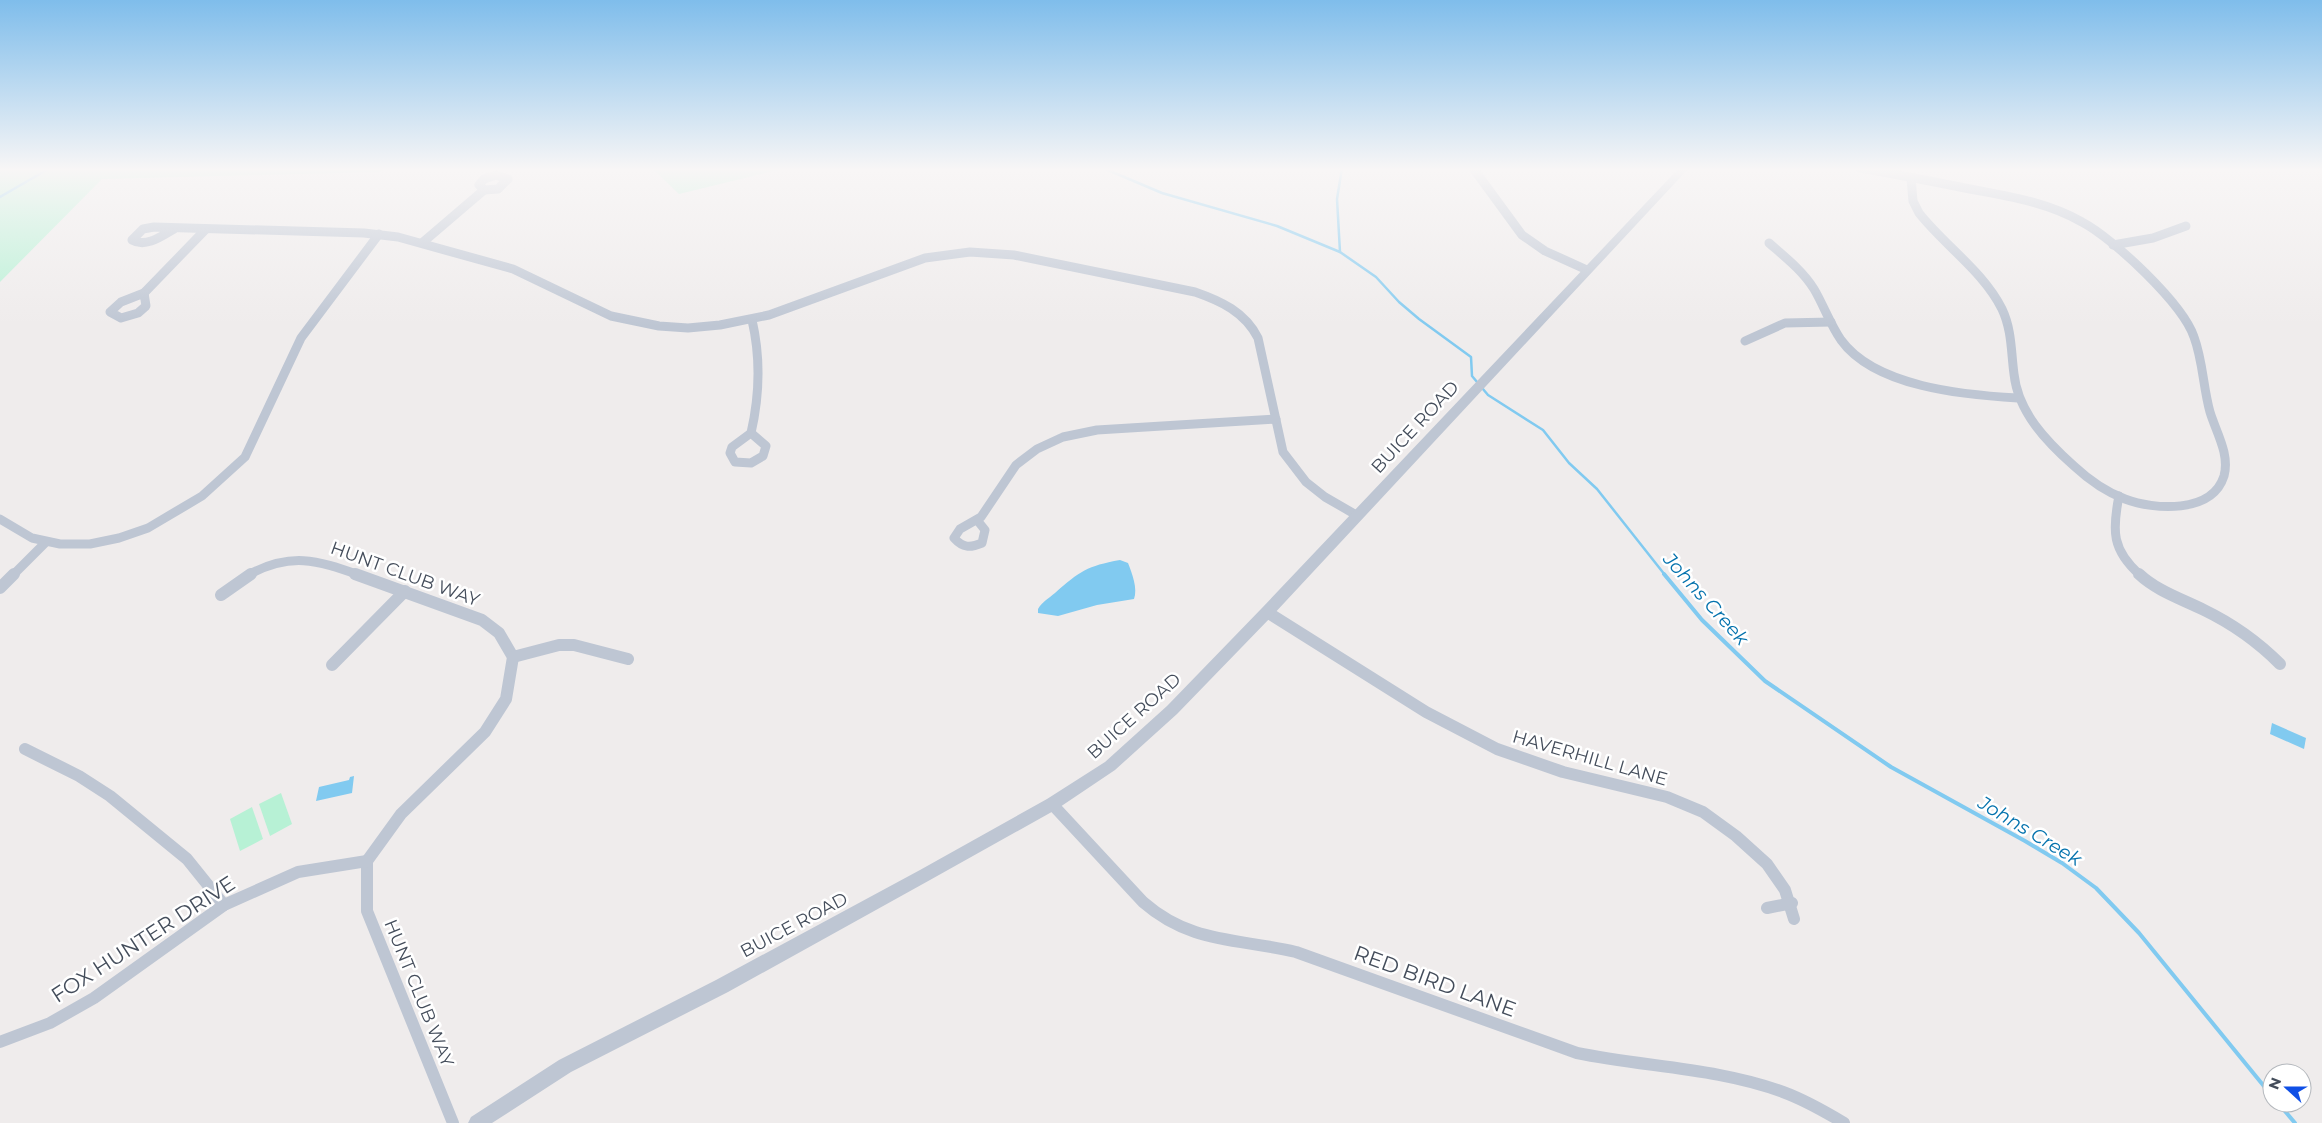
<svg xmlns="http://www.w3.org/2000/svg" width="2322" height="1123" font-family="Montserrat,sans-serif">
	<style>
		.green { fill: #b7f1d5 }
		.water { fill: #81caf0 }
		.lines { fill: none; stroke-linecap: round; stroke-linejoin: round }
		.stream-far1 { stroke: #81caf0; stroke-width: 2.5 }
		.stream { stroke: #81caf0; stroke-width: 4 }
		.minor-far1 { stroke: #bec6d3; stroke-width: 9 }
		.minor { stroke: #bec6d3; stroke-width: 12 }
		.tertiary { fill: #bec6d3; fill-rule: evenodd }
		.labels { text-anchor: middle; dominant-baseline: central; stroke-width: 5; stroke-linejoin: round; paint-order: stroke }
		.street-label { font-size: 18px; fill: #444d5b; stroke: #fff }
		.water-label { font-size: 19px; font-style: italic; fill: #0472ad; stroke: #fff }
		.near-street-label { font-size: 21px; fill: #444d5b; stroke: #fff }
	</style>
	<rect width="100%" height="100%" fill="#efecec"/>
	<g class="green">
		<path d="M0 168H387L380 172 102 179 0 282Z"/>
		<path d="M652 168H786L679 194Z"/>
		<path d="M281 793 292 824 270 836 259 804Z"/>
		<path d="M252 807 263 839 240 851 230 819Z"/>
	</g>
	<g class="water">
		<path d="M1120 560 1128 563C1132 573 1138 589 1134 599L1097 605 1058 616 1038 613V609C1042 602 1049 598 1055 593 1080 571 1087 566 1120 560Z"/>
		<path d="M2272 723 2306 738 2304 749 2270 734Z"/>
		<path d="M354 776 352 793 316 801 319 787 349 780 350 777Z"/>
	</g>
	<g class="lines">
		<g class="stream-far1">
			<path d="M1103 168 1162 193 1277 226 1340 252 1376 277 1399 302 1419 319 1471 357 1472 376 1488 395 1543 430 1569 463 1597 489 1665 575"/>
			<path d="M0 197 50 168"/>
			<path d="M1340 252 1337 199 1342 168"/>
		</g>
		<g class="stream">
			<path d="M1664 574 1702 620 1765 681 1891 767 2025 841 2062 863 2096 888 2139 933 2272 1096"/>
			<path d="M2278 1103 2295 1123"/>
		</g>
		<g class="minor-far1">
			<path d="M1473 168 1522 235 1545 251 1587 270"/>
			<path d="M1860 168C1895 174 1930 181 1965 188 2005 196 2046 201 2082 222 2114 239 2183 304 2194 337 2203 361 2203 387 2210 412 2216 432 2230 454 2224 476 2212 514 2154 510 2125 499 2106 492 2088 479 2074 466 2046 441 2018 412 2014 374 2011 352 2012 330 2002 309 1983 271 1945 246 1919 213L1913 201 1911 178"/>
			<path d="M496 175 508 179 498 189 484 190 479 185 484 179Z"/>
			<path d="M174 229C162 236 146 248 132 240L143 229 154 227 364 233 398 237 513 269 611 316 659 326 688 328 720 325 769 315 925 258 970 252 1014 255 1195 292C1221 301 1245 312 1258 338L1283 452 1306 482 1325 497 1358 516"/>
			<path d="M422 243 484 190"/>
			<path d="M1769 243C1785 257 1803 271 1814 289 1824 306 1830 324 1841 340 1875 387 1964 395 2018 398"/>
			<path d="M2113 245 2153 238 2186 226"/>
			<path d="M144 293 146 306 138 313 121 318 110 312 121 302Z"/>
			<path d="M144 293 206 229"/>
			<path d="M1745 341 1785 323 1831 322"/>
			<path d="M751 433 766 446 763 456 751 463 735 462 730 453 732 447Z"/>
			<path d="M751 433C760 394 761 359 752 320"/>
			<path d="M2119 496C2112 531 2112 550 2140 575"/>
			<path d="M0 519 32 538 60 544H90L119 538 148 528 202 496 245 457 301 338 379 234"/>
			<path d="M977 520 985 530 982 543C970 548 963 548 954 538L960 529 981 517 1016 465 1037 449 1063 437 1097 430 1276 419"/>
			<path d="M13 575 46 542"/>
			<path d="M248 575C291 552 316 560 359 575"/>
		</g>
		<g class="minor">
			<path d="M355 574 482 620 499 633 513 657 506 699 485 732 401 814 367 861V911L453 1123"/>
			<path d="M2139 574C2157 591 2182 599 2204 610 2233 624 2257 641 2280 664"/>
			<path d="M0 588 14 574"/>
			<path d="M221 595 251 574"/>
			<path d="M1267 612 1426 712 1497 749 1563 772 1667 797 1703 812 1736 836 1767 864 1785 890 1794 919"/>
			<path d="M513 657 559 645H574L628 659"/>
			<path d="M332 665 405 591"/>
			<path d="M25 749 79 776 110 796 187 859 224 905"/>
			<path d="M1052 804 1143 902C1191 944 1237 938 1296 952L1577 1053C1645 1067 1718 1068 1783 1092 1805 1100 1824 1111 1844 1123"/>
			<path d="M1767 908 1792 903"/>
			<path d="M0 1042 50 1023 94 998 224 905 298 872 367 861"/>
		</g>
		<path class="tertiary" d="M1679 168H1689L1272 616 1177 714 1115 770 1057 809 930 880 728 992 571 1072 492 1123H468L471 1117 559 1060 716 980 920 870 1047 799 1105 762 1167 706 1262 608Z"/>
	</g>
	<linearGradient id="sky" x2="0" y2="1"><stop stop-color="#7fbdeb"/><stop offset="0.52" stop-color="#f8f6f6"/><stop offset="1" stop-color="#f8f6f6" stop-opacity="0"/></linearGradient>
	<rect width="2322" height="326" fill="url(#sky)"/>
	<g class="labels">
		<g class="street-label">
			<text transform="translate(1415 427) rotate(-47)">BUICE ROAD</text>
			<text transform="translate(405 574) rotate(20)">HUNT CLUB WAY</text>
			<text transform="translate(1134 716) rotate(-42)">BUICE ROAD</text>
			<text transform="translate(1590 758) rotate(16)">HAVERHILL LANE</text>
			<text transform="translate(794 925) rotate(-28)">BUICE ROAD</text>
			<text transform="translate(419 993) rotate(68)">HUNT CLUB WAY</text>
		</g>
		<g class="water-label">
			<text transform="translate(1706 599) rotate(48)">Johns Creek</text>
			<text transform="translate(2030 831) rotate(31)">Johns Creek</text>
		</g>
		<g class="near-street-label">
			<text transform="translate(143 939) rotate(-33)">FOX HUNTER DRIVE</text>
			<text transform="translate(1435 981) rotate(20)">RED BIRD LANE</text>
		</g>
	</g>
	<g transform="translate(2287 1088) rotate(291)"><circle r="24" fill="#ffffff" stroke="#b4b8bd"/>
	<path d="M0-4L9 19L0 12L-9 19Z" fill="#0f4fe6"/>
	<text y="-8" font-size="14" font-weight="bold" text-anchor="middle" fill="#444d5b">N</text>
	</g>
</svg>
